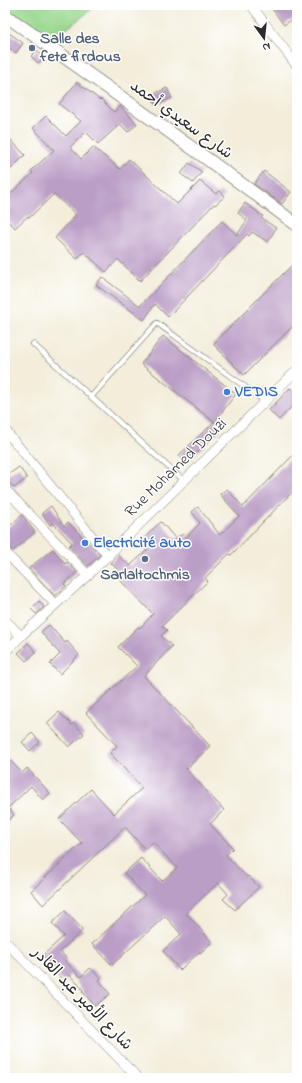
<svg xmlns="http://www.w3.org/2000/svg" width="302" height="1083" font-family="'Indie Flower','Playpen Sans Arabic',sans-serif">
	<style>
		.green { fill: #97d78d; stroke: #61815c }
		.building { fill: #bb9ec6 }
		.lines { fill: none; stroke-linecap: round; stroke-linejoin: round }
		.service-casing { stroke: #8f8c82; stroke-width: 6 }
		.minor-casing { stroke: #8f8c82; stroke-width: 10 }
		.tertiary-casing { stroke: #8f8c82; stroke-width: 14 }
		.service { stroke: #fff; stroke-width: 4.5 }
		.minor { stroke: #fff; stroke-width: 9 }
		.tertiary { stroke: #fff; stroke-width: 12 }
		.service-dot { fill: #5c6f8a; stroke: #fff; stroke-width: 1.5 }
		.shop-dot { fill: #3f7fe0; stroke: #fff; stroke-width: 1.5 }
		.labels { text-anchor: middle; dominant-baseline: central; stroke-width: 3; stroke-linejoin: round; paint-order: stroke }
		.service-label { font-size: 16px; font-weight: bold; fill: #4e5e75; stroke: #fff; text-anchor: start }
		.street-label { font-size: 16px; fill: #2b2b2b; stroke: #fff }
		.shop-label { font-size: 16px; font-weight: bold; fill: #366cbe; stroke: #fff; text-anchor: start }
	</style>
	<rect width="100%" height="100%" fill="#fff"/>
	<filter id="ink" filterUnits="userSpaceOnUse"><feTurbulence type="fractalNoise" baseFrequency=".025" numOctaves="2"/><feDisplacementMap in="SourceGraphic" scale="8" xChannelSelector="R" yChannelSelector="G"/><feConvolveMatrix kernelMatrix="1 2 1 2 8 2 1 2 1" color-interpolation-filters="sRGB"/></filter>
	<filter id="wash" filterUnits="userSpaceOnUse"><feTurbulence type="fractalNoise" baseFrequency=".012" numOctaves="4" result="noise"/><feDisplacementMap in="SourceGraphic" scale="16" xChannelSelector="R" yChannelSelector="G"/><feGaussianBlur stdDeviation="0.9" result="paint"/><feColorMatrix in="noise" values="0 0 0 0 0 0 0 0 0 0 0 0 0 0 0 0 0 1.4 0 .05"/><feComposite in="paint" operator="in"/></filter>
	<g filter="url(#wash)">
		<rect width="100%" height="100%" fill="#f3edda"/>
		<path class="green" d="M11 5H97L52 40 7 9Z"/>
		<g id="blocks">
			<g class="building">
				<path d="M280 5H291L297 14V16L284 25 273 10Z"/>
				<path d="M5 30 23 43 16 53 5 45Z"/>
				<path d="M37 50 44 58 38 63 31 56Z"/>
				<path d="M77 82 100 100 101 99 114 112 120 106 137 124 128 132 120 124 98 144 86 132 70 147 81 159 93 147 120 169 129 159 177 204 200 181 216 194 220 191 225 196 215 205 214 204 140 281 118 259 106 272 84 252 77 259 55 238 76 215 54 194 29 218 28 216 15 228 5 218V204L11 198 8 196 33 173 31 171 54 150 33 128 46 116 66 136 81 121 59 104Z"/>
				<path d="M167 88 172 98 156 105 151 95Z"/>
				<path d="M10 139 25 155 5 175V144Z"/>
				<path d="M189 163 202 172 193 183 181 174Z"/>
				<path d="M264 171 291 192 282 204 254 184Z"/>
				<path d="M245 203 263 216 261 218 276 228 268 242 252 232 249 236 247 234 168 317 155 304 144 320 96 285 102 277 140 306 222 221 237 235 247 220 238 213Z"/>
				<path d="M293 264 297 268V322L244 375 213 344Z"/>
				<path d="M163 336 236 394 214 422 141 364Z"/>
				<path d="M290 388 297 394V401L279 420 269 410Z"/>
				<path d="M214 422 222 429 186 463 179 455Z"/>
				<path d="M297 451V487L231 555 229 554 205 578 208 581 162 626 167 630 161 636 172 646 144 676 210 746 186 769 224 810 210 824 233 848 226 855 247 877 248 876 259 887 235 910 223 899 228 894 218 883 186 913 212 942 200 953 199 952 180 970 163 951 181 934 165 916 112 965 92 944 145 895 124 873 141 858 162 881 177 868 153 842 145 849 125 827 43 905 31 891 82 843 59 819 91 789 114 814 142 788 110 753 117 746 86 713 137 666 118 647 138 627 140 628 153 614 118 578 122 574 111 563 118 555 130 566 148 549 141 542 154 528 161 522 176 539 183 534 186 538 200 523 192 512 198 507 220 535 239 516 220 494 227 489 243 507Z"/>
				<path d="M19 467 27 478 14 488 10 483 9 484 5 483V477Z"/>
				<path d="M51 506 64 526 68 522 100 555 88 566 69 546 72 543 53 523 50 525 42 513Z"/>
				<path d="M22 515 35 532 13 551 9 548 5 546V530Z"/>
				<path d="M53 549 65 564 67 562 77 572 64 584 66 586 55 596 29 568Z"/>
				<path d="M39 601 44 607 36 614 31 609Z"/>
				<path d="M49 625 65 643 67 641 79 655 60 674 50 664 60 654 41 632Z"/>
				<path d="M28 643 36 652 26 661 18 653Z"/>
				<path d="M59 712 72 725 74 723 84 734 69 747 47 723Z"/>
				<path d="M32 733 40 742 30 751 22 742Z"/>
				<path d="M5 755 22 773 27 768 50 793 43 800 31 786 8 808 14 815 5 824Z"/>
				<path d="M65 911 83 930 60 951 67 959 65 961 81 977 90 968 101 978 99 980 110 994 95 1006 82 991 83 990 70 975 64 981 54 971 52 973 39 959 64 936 52 923Z"/>
			</g>
		</g>
	</g>
	<g filter="url(#ink)">
		<use href="#blocks" fill-opacity="0" stroke="#8f8c82" stroke-width="1"/>
		<g class="lines">
			<defs>
				<g id="service">
					<path d="M33 344 175 473 185 481"/>
					<path d="M91 397 157 323 266 402"/>
				</g>
				<g id="minor">
					<path d="M251 5 297 66"/>
					<path d="M5 430 108 556"/>
					<path d="M5 489 88 575"/>
					<path d="M5 552 55 604"/>
					<path d="M5 620 21 636"/>
					<path d="M5 652 21 636 88 575 297 370"/>
					<path d="M5 941 138 1078"/>
				</g>
				<path id="tertiary" d="M5 15C103 84 201 153 297 225"/>
			</defs>
			<use href="#service" class="service-casing"/>
			<use href="#minor" class="minor-casing"/>
			<use href="#tertiary" class="tertiary-casing"/>
			<use href="#service" class="service"/>
			<use href="#minor" class="minor"/>
			<use href="#tertiary" class="tertiary"/>
		</g>
	</g>
	<g class="service-dot">
		<circle cx="32" cy="48" r="4"/>
		<circle cx="145" cy="559" r="4"/>
	</g>
	<g class="shop-dot">
		<circle cx="227" cy="392" r="4"/>
		<circle cx="85" cy="543" r="4"/>
	</g>
	<g class="labels">
		<g class="service-label">
			<text x="40" y="39">Salle des<tspan x="40" dy="18">fete firdous</tspan></text>
			<text x="145" y="575" text-anchor="middle">Sarlaltochmis</text>
		</g>
		<g class="street-label">
			<text transform="translate(181 120) rotate(36)">شارع سعيدي أحمد</text>
			<text transform="translate(176 468) rotate(-44)">Rue Mohamed Douzi</text>
			<text transform="translate(82 999) rotate(46)">شارع الأمير عبد القادر</text>
		</g>
		<g class="shop-label">
			<text x="235" y="392">VEDIS</text>
			<text x="93" y="543">Electricité auto</text>
		</g>
	</g>
	<rect width="302" height="1083" fill="none" stroke="#fff" stroke-width="20"/>
	<g transform="translate(264 38) rotate(165)" stroke="#ffffff" stroke-width="3" paint-order="stroke">
	<path d="M0-3L7 15L0 10L-7 15Z" fill="#2b2b2b"/>
	<text y="-6" font-size="11" font-weight="bold" text-anchor="middle" fill="#2b2b2b">N</text>
	</g>
</svg>
